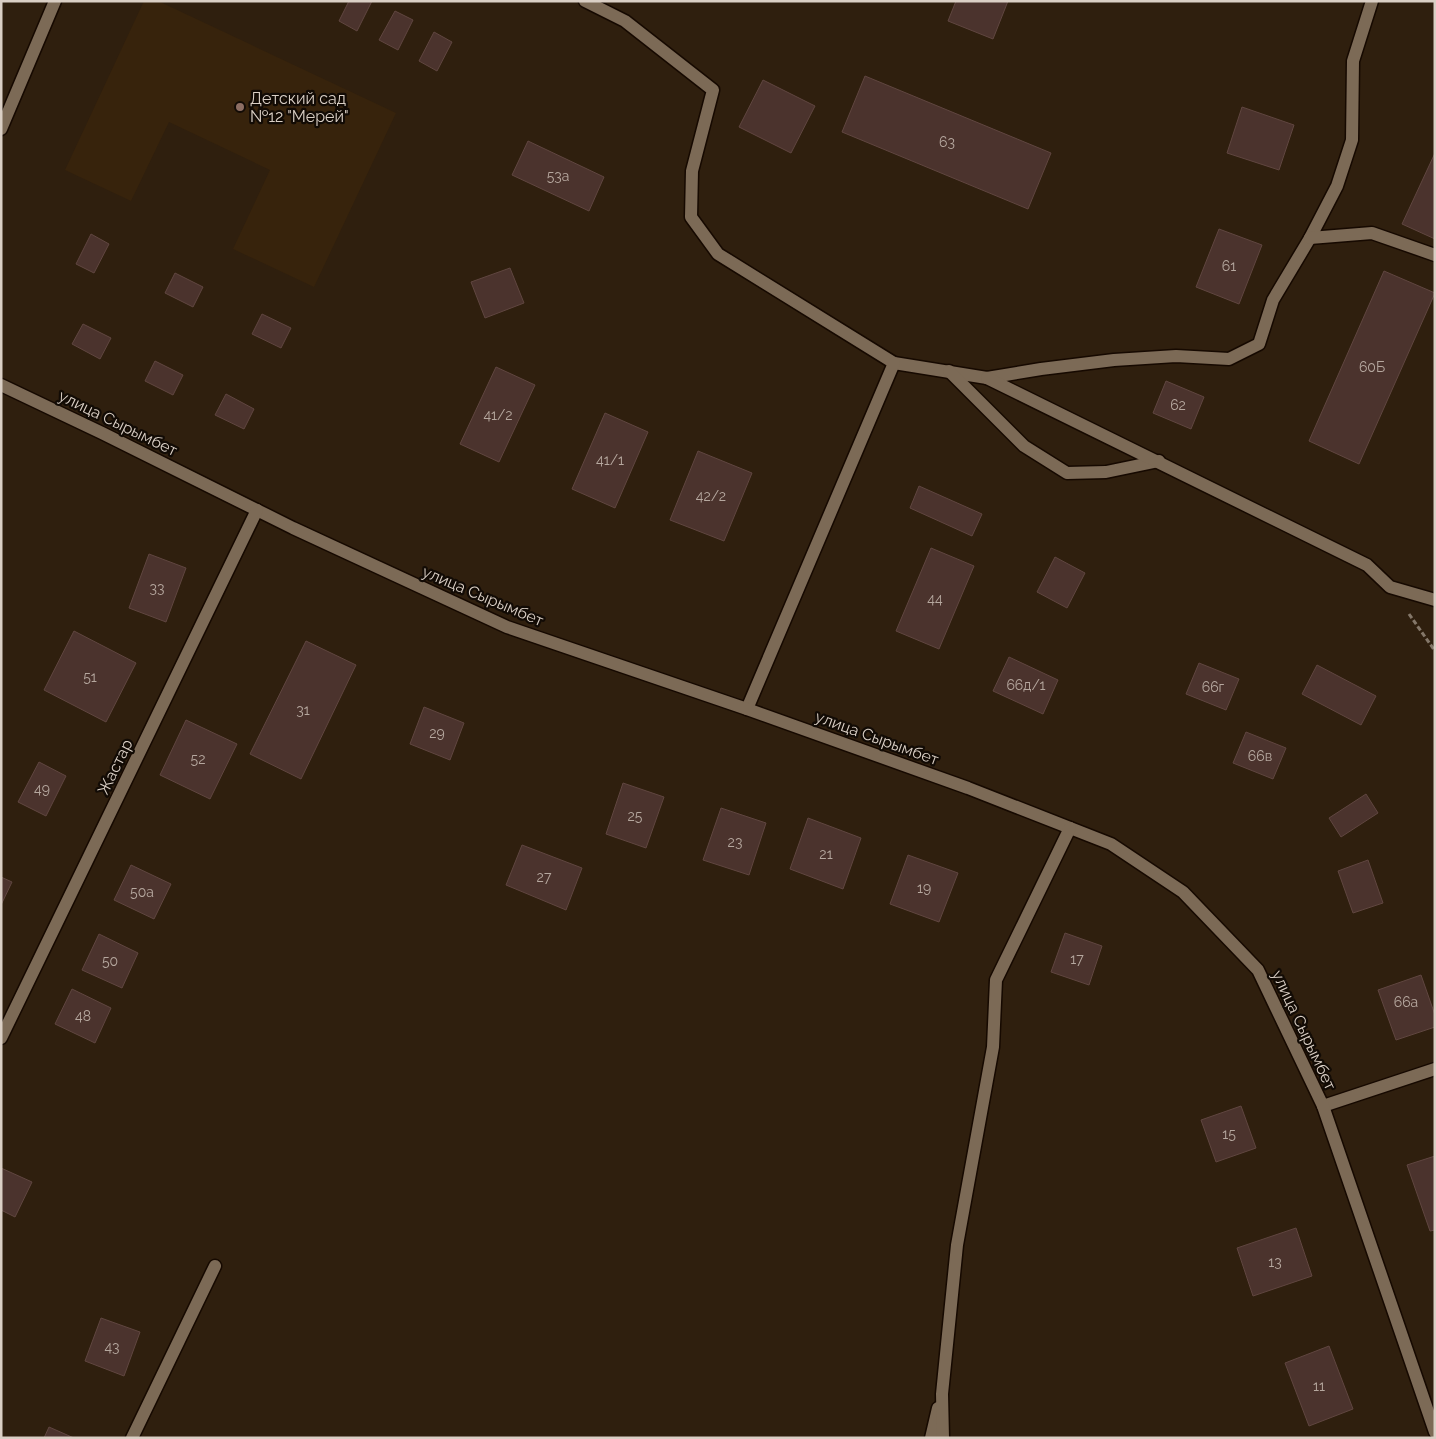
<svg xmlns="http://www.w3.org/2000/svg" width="1436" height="1439" font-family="Raleway,sans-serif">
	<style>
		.built { fill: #37230c }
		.building { fill: #4b332d; stroke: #604640 }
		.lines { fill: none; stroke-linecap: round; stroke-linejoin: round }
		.service-casing { stroke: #160900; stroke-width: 15 }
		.minor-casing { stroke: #160900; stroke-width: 15 }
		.path { stroke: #847769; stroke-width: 3; stroke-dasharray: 5 2.5; stroke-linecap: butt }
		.service { stroke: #7c6a56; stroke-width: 12 }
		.minor { stroke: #7c6a56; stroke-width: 12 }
		.education-dot { fill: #8d6e63; stroke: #120b05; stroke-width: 2 }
		.labels { text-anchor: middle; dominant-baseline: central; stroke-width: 4.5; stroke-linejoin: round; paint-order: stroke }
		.number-label { font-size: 14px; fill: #b6a89f }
		.poi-label { font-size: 16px; fill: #dacfc5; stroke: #120b05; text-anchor: start }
		.street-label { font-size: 16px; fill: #dacfc5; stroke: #120b05 }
	</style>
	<rect width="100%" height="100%" fill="#2f1f0e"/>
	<path class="built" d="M144 1H158L396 113 314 287 233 249 270 170 169 122 131 201 65 170Z"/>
	<g class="building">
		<path d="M349 1H372L357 31 339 21Z"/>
		<path d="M956 1H1008L993 39 948 21Z"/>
		<path d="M395 11 413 20 398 50 379 40Z"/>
		<path d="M434 32 452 42 437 71 419 61Z"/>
		<path d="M865 76 1051 153 1028 209 842 132Z"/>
		<path d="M763 80 815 106 791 153 739 127Z"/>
		<path d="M1242 107 1294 125 1279 170 1227 153Z"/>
		<path d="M528 141 604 177 589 211 512 175Z"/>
		<path d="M1435 153V239L1402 224Z"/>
		<path d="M1219 229 1262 245 1239 304 1196 287Z"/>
		<path d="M91 234 109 244 94 273 76 264Z"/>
		<path d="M510 268 524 303 485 318 471 282Z"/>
		<path d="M1384 271 1435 293 1359 464 1309 441Z"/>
		<path d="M175 273 203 287 193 307 165 293Z"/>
		<path d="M262 314 291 328 281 348 252 334Z"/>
		<path d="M83 324 111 338 100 359 72 344Z"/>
		<path d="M155 361 183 375 173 395 145 381Z"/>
		<path d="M496 367 535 385 499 462 460 444Z"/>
		<path d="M1166 381 1204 397 1191 429 1153 413Z"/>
		<path d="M226 394 254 409 244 429 215 415Z"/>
		<path d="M605 413 648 432 615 508 572 489Z"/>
		<path d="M698 451 752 473 724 541 670 520Z"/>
		<path d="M919 486 982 514 972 536 910 508Z"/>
		<path d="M931 548 974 566 939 649 896 631Z"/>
		<path d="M149 554 186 568 166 622 129 608Z"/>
		<path d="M1055 557 1085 573 1067 608 1037 592Z"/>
		<path d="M74 631 136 663 106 722 44 690Z"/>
		<path d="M306 641 356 665 301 779 250 754Z"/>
		<path d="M1009 657 1058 680 1043 714 993 691Z"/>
		<path d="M1199 663 1239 679 1226 710 1186 694Z"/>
		<path d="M1317 665 1376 696 1361 725 1302 694Z"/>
		<path d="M424 707 464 723 450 760 410 744Z"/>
		<path d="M186 720 237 744 210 799 160 775Z"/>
		<path d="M1246 732 1286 748 1273 779 1233 763Z"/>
		<path d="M39 762 66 776 46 816 18 802Z"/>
		<path d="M623 783 664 797 646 848 606 834Z"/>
		<path d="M1366 794 1378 813 1341 837 1329 818Z"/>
		<path d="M721 808 766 823 749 875 703 860Z"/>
		<path d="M808 818 861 838 843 889 790 869Z"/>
		<path d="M522 845 582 868 566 910 506 885Z"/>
		<path d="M908 855 958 873 939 922 890 904Z"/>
		<path d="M1368 860 1383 903 1353 913 1338 871Z"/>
		<path d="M131 865 171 884 154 919 114 900Z"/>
		<path d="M1 877 12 882 1 905Z"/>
		<path d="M1065 933 1102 946 1089 985 1051 972Z"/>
		<path d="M99 934 138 953 122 988 82 970Z"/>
		<path d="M1421 975 1435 1015V1027L1396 1040 1378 990Z"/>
		<path d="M72 989 111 1008 95 1043 55 1024Z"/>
		<path d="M1241 1106 1256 1148 1216 1162 1201 1120Z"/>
		<path d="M1435 1156V1230L1430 1231 1407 1165Z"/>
		<path d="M1 1168 32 1182 15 1217 1 1210Z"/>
		<path d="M1296 1228 1312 1276 1253 1296 1237 1248Z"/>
		<path d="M101 1318 140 1332 124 1376 85 1361Z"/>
		<path d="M1329 1346 1353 1409 1309 1426 1285 1363Z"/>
		<path d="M49 1427 74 1438H44Z"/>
	</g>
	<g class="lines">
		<defs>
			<g id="service">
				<path d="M585 1 625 21 713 90 692 171 691 217 718 254 894 363 987 378 1041 369 1114 360 1176 356 1229 359 1259 344 1273 300 1310 238 1337 186 1352 140 1353 61 1372 1"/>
				<path d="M1 129 55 1"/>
				<path d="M1310 238 1372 233 1435 255"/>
				<path d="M949 371 1024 446 1067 473 1106 472 1159 461"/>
				<path d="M987 378 1367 565 1390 587 1435 600"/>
				<path d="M747 709 894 363"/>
				<path d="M1323 1106 1435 1069"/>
			</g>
			<g id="minor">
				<path d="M1 385 102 433 293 528 507 627 747 709 968 788 1111 844 1183 892 1258 970 1323 1106 1435 1432"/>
				<path d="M1 1038 257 510"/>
				<path d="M132 1438 215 1266"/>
				<path d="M931 1438 938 1408"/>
				<path d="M943 1438 942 1394 957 1245 993 1047 996 980 1070 828"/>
			</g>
		</defs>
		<use href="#service" class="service-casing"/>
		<use href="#minor" class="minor-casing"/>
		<path class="path" d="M1409 614 1435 651"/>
		<use href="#service" class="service"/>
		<use href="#minor" class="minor"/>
	</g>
	<circle class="education-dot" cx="240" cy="107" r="5"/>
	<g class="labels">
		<g class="number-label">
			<text x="947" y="142">63</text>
			<text x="558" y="176">53а</text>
			<text x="1229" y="266">61</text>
			<text x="1372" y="367">60Б</text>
			<text x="1178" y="405">62</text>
			<text x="498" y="415">41/2</text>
			<text x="610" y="460">41/1</text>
			<text x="711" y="496">42/2</text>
			<text x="157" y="588">33</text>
			<text x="935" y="599">44</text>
			<text x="90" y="677">51</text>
			<text x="1026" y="685">66д/1</text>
			<text x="1213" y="687">66г</text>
			<text x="303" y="710">31</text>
			<text x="437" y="733">29</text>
			<text x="1260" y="756">66в</text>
			<text x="198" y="759">52</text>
			<text x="42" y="789">49</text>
			<text x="635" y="816">25</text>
			<text x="735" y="842">23</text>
			<text x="826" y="854">21</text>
			<text x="544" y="877">27</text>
			<text x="924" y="888">19</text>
			<text x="142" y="892">50а</text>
			<text x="1077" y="959">17</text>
			<text x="110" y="961">50</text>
			<text x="1406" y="1002">66а</text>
			<text x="83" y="1016">48</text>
			<text x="1229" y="1134">15</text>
			<text x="1275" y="1262">13</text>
			<text x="112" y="1347">43</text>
			<text x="1319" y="1386">11</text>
		</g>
		<g class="poi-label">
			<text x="250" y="98">Детский сад<tspan x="250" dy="18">№12 "Мерей"</tspan></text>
		</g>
		<g class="street-label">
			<text transform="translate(118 423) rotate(26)">улица Сырымбет</text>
			<text transform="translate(483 596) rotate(23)">улица Сырымбет</text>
			<text transform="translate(877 738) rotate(20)">улица Сырымбет</text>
			<text transform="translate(115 767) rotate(-64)">Жастар</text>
			<text transform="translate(1304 1030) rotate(65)">улица Сырымбет</text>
		</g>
	</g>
	<rect width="1436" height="1439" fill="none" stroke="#dacfc5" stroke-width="5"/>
</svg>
